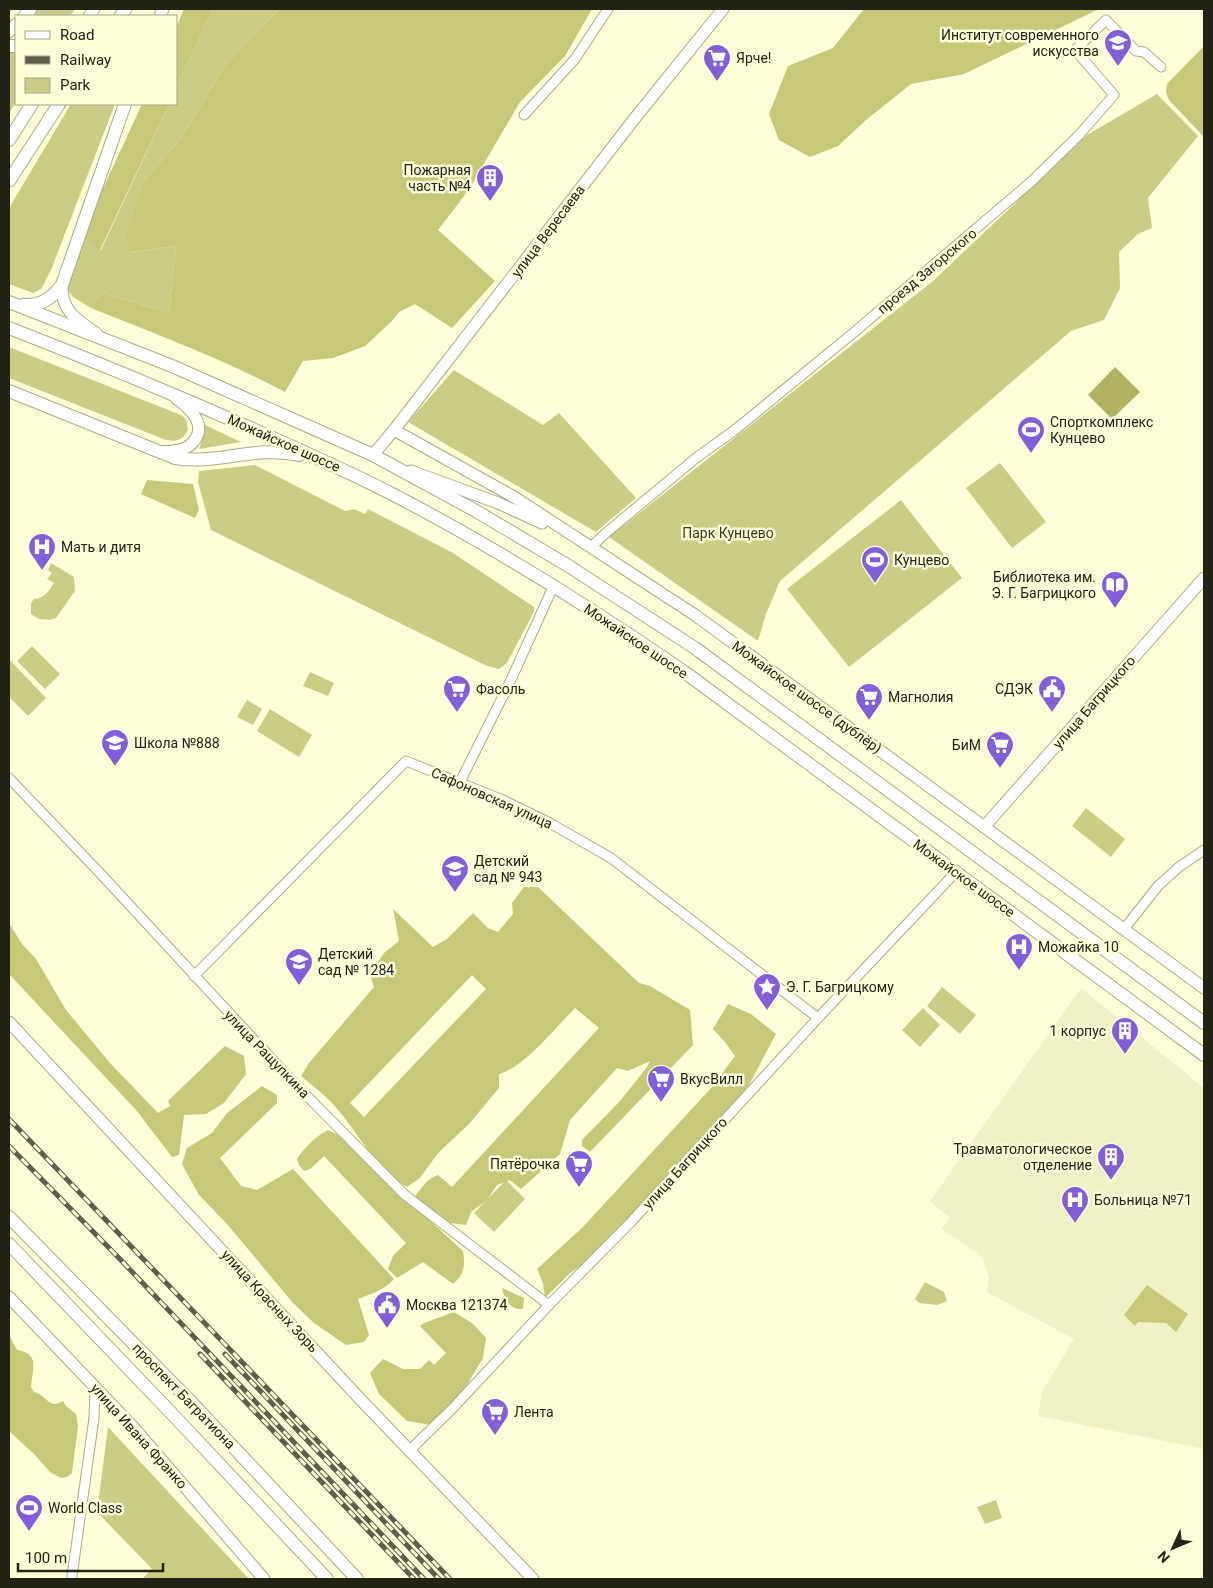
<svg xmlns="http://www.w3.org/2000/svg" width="1213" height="1588" font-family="Roboto,sans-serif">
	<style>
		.built { fill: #f0f1c4 }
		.green { fill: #cccd84 }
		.forest { fill: #c7c878; fill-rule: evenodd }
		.water { fill: #b0b161 }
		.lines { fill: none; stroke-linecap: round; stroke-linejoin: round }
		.street-casing { stroke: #abac89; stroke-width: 11 }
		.secondary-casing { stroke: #abac89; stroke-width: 13 }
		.primary-casing { stroke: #abac89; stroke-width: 14 }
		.street { stroke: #fff; stroke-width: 9 }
		.secondary { stroke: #fff; stroke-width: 11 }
		.primary { stroke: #fff; stroke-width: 12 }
		.rail-casing { stroke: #5e5f4a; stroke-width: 5 }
		.rail { stroke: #fdfed8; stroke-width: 3; stroke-dasharray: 9; stroke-linecap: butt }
		.labels { text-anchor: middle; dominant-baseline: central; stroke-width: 5; stroke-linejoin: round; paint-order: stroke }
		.poi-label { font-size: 14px; fill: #222315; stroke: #fdfed8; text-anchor: start }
		.street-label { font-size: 14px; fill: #222315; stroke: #fdfed8 }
		.park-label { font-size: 14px; fill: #3b3c19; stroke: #fdfed8 }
	</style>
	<rect width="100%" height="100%" fill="#fdfed8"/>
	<path class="built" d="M1081 988 1204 1088V1449L1038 1416 1042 1392 1074 1339 987 1292 989 1278 984 1260 975 1251 941 1229 950 1218 930 1201Z"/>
	<g class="green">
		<path d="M35 9H75L70 16H28Z"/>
		<path d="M213 9H280L225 65 182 137 145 180 131 252 176 246 169 313 102 293 91 308 73 297 64 286 82 234 101 250 169 104H176V88Z"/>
		<path d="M9 49 16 51V102L9 114Z"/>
		<path d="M1157 94 1198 136 1148 198 1152 228 1138 234 1119 252 1120 288 1104 320 1071 331 780 581 766 614 758 641 609 537 933 281 1087 135Z"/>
		<path d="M71 104H115L51 270 41 289 33 293 9 284V208Z"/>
		<path d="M9 347 181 415 186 419 188 430C183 440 177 442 166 440L9 378Z"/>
		<path d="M454 370 543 425 559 413 636 498 596 532 408 422Z"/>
		<path d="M205 425 241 442 199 449 205 432Z"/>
		<path d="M1000 463 1046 522 1012 548 966 488Z"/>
		<path d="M255 465 345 511 354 509 365 514 368 509 453 553 534 607V612L507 663 499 669 487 666 211 530 198 482 199 471Z"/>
		<path d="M901 500 962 578 849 667 787 589Z"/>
		<path d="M51 563 74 577 75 591 56 618 50 620 39 619 31 614V603L34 599C45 598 48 592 54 583L47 579 52 573 48 570Z"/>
		<path d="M32 646 60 674 45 689 17 661Z"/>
		<path d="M9 659 46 698 28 716 9 697Z"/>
		<path d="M310 672 334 683 328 696 303 686Z"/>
		<path d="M247 700 262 709 253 725 237 717Z"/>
		<path d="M270 709 312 735 299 757 257 731Z"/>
		<path d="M1086 808 1125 839 1111 857 1072 826Z"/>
		<path d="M942 987 976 1015 960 1034 927 1006Z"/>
		<path d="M923 1008 940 1025 920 1047 902 1030Z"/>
		<path d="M506 1180 525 1199 494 1232 474 1213Z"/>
		<path d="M925 1282 944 1292 947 1301 937 1305 919 1303 915 1299Z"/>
		<path d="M108 1427 249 1579H142L152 1569 97 1512Z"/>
		<path d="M996 1500 1002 1518 985 1524 977 1507Z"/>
	</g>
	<g class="forest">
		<path d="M184 9H213L176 88V28Z"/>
		<path d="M280 9H592L565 56 520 102 468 191 438 230 495 281 452 328 415 304 399 312 392 321 365 346 333 358 303 361 285 392C223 359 156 334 91 308L102 293 169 313 176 246 130 252 126 236 145 180 182 137 225 65Z"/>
		<path d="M864 9H1099L964 74 911 84 866 120 838 146 810 157 779 140 769 114 788 66 833 48Z"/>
		<path d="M1204 46V137L1169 100 1166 92 1167 84Z"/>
		<path d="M142 104H169L100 250 82 234Z"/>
		<path d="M147 480 193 484 199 510 195 518 141 494Z"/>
		<path d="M524 887H538L639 983 650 986 690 1010 693 1045 590 1152 582 1146V1140L621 1100 647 1067 650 1061 628 1071 617 1068 570 1120 560 1154 521 1189 510 1180 497 1185 487 1200 471 1212 466 1225 450 1223 423 1205 415 1196C422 1187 427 1179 438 1175L452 1187 599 1028 575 1008C555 1028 526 1066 499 1074V1088L469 1124 438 1153 420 1178 407 1187C375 1170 361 1136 338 1110 328 1097 314 1087 301 1076L309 1063 374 987 370 974 384 953 399 941 393 909 433 947 447 939 473 913 488 928 498 932 513 914 512 903ZM472 975 486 989 364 1117 350 1103Z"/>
		<path d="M9 923 22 944 36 959 66 1010 110 1063 158 1113 170 1106 168 1101 225 1046 244 1056 246 1074 224 1103 206 1114 184 1115 179 1155 172 1157 137 1111 9 974Z"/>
		<path d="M728 1004 751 1014 776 1034 743 1096 665 1178 591 1259 570 1273 549 1294 545 1297 543 1283 537 1269 582 1228 713 1086 735 1056 725 1042 713 1029Z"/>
		<path d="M262 1086 277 1095V1103L220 1158 241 1186 257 1190 293 1169 394 1279C385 1290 370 1294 358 1299L369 1335 364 1342 346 1345 314 1323 293 1303 227 1224 199 1195 182 1164 187 1148 212 1133 227 1113Z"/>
		<path d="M328 1130 344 1138 404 1197 463 1251C465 1265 465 1274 453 1284L423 1262 397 1278 388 1269 393 1256 406 1243 324 1156 310 1169 304 1171 299 1165 297 1159C305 1147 315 1137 328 1130Z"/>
		<path d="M1147 1285 1188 1314 1176 1332 1166 1323 1138 1322 1135 1326 1124 1315Z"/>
		<path d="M502 1288 524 1298 523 1309C510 1310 505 1300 502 1288Z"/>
		<path d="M454 1312 472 1323 486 1338 483 1358 464 1390 431 1425 407 1421 379 1394 370 1373 383 1359 403 1369H420L429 1360 434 1365 446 1353 420 1326 424 1323Z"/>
		<path d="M9 1335 17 1350C41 1354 32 1369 31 1387L34 1392C42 1393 49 1405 55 1404 58 1404 60 1402 63 1401L66 1406 76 1414 78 1426 72 1473 67 1477 61 1478 50 1472 34 1454 9 1431Z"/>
	</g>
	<path class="water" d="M1115 367 1140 392 1112 419 1088 395Z"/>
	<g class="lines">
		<defs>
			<g id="street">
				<path d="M524 115 575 59 608 9"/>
				<path d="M591 547 607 532 696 458 736 429 852 334 1032 181 1079 135 1114 95 1075 50 1106 20 1136 51 1144 52 1161 67"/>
				<path d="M9 778 98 871 295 1084 405 1195 549 1305"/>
				<path d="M460 782 510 682 553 587"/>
				<path d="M1124 929 1158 886 1179 867 1204 850"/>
				<path d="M194 976 406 761 503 800 548 822 611 858 818 1018"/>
				<path d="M410 1450 452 1409 549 1305 630 1223 818 1018 956 872"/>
				<path d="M72 1576 94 1418 95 1387"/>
			</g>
			<g id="secondary">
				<path d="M24 16 31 9"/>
				<path d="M89 16 94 9"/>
				<path d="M120 16 126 9"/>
				<path d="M160 16 163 9"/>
				<path d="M9 32 16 24"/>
				<path d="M62 285C61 311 77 320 96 333"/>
				<path d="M394 430 514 497 695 615 1204 988"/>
				<path d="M161 452C175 451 192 451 198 434 200 427 198 421 194 415 189 408 182 403 176 398"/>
				<path d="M373 455 394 430 635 118 723 9"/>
				<path d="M411 471 498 503 542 523"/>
				<path d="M984 827 1204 578"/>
				<path d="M9 1022 361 1400 533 1579"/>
				<path d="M9 1297 135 1429 264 1579"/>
			</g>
			<g id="primary">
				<path d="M9 46H16"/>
				<path d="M9 140 32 104"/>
				<path d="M9 181 59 104"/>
				<path d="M9 302 172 366 373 455 476 511 567 565 695 648 1204 1023"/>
				<path d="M23 305C41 306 51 299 62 285L125 104"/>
				<path d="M9 328C89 359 169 392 248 427 297 449 346 470 394 495 494 547 590 607 683 671L1204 1055"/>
				<path d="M9 391 175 458C218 465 255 445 299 455"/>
				<path d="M9 1217 193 1404 357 1579"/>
				<path d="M9 1244 177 1419 327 1579"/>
			</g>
		</defs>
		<use href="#street" class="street-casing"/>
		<use href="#secondary" class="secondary-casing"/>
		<use href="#primary" class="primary-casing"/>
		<use href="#street" class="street"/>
		<use href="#secondary" class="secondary"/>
		<use href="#primary" class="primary"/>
		<defs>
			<g id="rail">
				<path d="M9 1119 450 1579"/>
				<path d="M9 1146 117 1256 424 1579"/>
				<path d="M200 1354 414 1579"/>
				<path d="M225 1354 439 1579"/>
			</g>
		</defs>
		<use href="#rail" class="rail-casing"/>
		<use href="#rail" class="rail"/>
	</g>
	<defs>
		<symbol id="university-pin" viewBox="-11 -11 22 30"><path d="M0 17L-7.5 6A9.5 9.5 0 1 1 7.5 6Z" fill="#825ed8" stroke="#fdfed8"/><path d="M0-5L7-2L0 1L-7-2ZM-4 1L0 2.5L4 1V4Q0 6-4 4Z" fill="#fff"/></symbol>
		<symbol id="supermarket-pin" viewBox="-11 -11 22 30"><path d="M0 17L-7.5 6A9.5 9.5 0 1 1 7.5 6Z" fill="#825ed8" stroke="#fdfed8"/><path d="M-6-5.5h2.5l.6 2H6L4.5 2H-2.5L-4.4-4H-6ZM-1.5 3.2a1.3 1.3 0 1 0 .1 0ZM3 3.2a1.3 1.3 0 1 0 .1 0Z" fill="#fff"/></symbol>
		<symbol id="building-pin" viewBox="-11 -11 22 30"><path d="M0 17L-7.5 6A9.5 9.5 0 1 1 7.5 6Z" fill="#825ed8" stroke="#fdfed8"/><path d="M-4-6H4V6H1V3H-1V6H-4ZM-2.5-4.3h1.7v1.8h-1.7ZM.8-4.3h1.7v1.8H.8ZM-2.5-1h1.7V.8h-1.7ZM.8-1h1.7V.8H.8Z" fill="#fff"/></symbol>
		<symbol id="stadium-pin" viewBox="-11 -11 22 30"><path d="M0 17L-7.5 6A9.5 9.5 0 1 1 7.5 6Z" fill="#825ed8" stroke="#fdfed8"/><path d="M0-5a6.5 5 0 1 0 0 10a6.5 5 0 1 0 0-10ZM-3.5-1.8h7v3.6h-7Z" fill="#fff"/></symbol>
		<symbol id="hospital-pin" viewBox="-11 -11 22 30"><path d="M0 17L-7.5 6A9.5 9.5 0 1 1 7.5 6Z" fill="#825ed8" stroke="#fdfed8"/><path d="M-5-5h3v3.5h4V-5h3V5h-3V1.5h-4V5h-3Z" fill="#fff"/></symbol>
		<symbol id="library-pin" viewBox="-11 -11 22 30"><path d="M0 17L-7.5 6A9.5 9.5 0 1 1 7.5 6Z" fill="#825ed8" stroke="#fdfed8"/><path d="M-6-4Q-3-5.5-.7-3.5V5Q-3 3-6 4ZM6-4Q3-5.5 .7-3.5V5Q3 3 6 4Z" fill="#fff"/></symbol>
		<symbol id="civic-pin" viewBox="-11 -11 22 30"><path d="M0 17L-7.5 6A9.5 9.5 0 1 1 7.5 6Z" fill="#825ed8" stroke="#fdfed8"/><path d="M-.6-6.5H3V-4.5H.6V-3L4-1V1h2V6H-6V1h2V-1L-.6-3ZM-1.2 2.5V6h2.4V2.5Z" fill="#fff"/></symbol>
		<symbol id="school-pin" viewBox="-11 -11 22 30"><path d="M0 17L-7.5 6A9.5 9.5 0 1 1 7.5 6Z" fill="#825ed8" stroke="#fdfed8"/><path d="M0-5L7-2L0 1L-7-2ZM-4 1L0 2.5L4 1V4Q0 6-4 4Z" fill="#fff"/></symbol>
		<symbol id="sight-pin" viewBox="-11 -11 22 30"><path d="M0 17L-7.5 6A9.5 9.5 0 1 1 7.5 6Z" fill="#825ed8" stroke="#fdfed8"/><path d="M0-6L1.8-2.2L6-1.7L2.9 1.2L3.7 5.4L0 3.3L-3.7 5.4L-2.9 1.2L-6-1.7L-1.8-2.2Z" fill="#fff"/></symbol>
	</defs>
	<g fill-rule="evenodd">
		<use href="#university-pin" x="1102" y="27" width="32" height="43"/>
		<use href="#supermarket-pin" x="701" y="42" width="32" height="43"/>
		<use href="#building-pin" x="474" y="162" width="32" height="43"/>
		<use href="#stadium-pin" x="1015" y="414" width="32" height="43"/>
		<use href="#hospital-pin" x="26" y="531" width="32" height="43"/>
		<use href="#stadium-pin" x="859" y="544" width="32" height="43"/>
		<use href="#library-pin" x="1099" y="569" width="32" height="43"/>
		<use href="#supermarket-pin" x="441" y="673" width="32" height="43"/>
		<use href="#civic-pin" x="1036" y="673" width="32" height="43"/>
		<use href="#supermarket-pin" x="853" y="681" width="32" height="43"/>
		<use href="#school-pin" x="99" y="727" width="32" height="43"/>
		<use href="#supermarket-pin" x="984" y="729" width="32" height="43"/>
		<use href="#school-pin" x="439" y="853" width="32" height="43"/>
		<use href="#hospital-pin" x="1003" y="931" width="32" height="43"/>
		<use href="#school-pin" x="283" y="946" width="32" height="43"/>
		<use href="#sight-pin" x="751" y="971" width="32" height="43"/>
		<use href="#building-pin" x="1109" y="1015" width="32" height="43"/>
		<use href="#supermarket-pin" x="645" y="1063" width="32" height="43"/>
		<use href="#building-pin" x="1095" y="1141" width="32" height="43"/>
		<use href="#supermarket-pin" x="563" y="1148" width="32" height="43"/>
		<use href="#hospital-pin" x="1059" y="1184" width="32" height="43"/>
		<use href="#civic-pin" x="371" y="1289" width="32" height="43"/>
		<use href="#supermarket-pin" x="479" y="1396" width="32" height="43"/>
		<use href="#stadium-pin" x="13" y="1492" width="32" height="43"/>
	</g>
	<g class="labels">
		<g class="poi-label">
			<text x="1099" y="35" text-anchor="end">Институт современного<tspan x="1099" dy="16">искусства</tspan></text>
			<text x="736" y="58">Ярче!</text>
			<text x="471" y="170" text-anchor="end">Пожарная<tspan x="471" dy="16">часть №4</tspan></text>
			<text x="1050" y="422">Спорткомплекс<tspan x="1050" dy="16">Кунцево</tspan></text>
			<text x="61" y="547">Мать и дитя</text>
			<text x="894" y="560">Кунцево</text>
			<text x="1096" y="577" text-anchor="end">Библиотека им.<tspan x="1096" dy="16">Э. Г. Багрицкого</tspan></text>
			<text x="476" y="689">Фасоль</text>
			<text x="1033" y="689" text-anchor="end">СДЭК</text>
			<text x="888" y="697">Магнолия</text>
			<text x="134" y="743">Школа №888</text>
			<text x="981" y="745" text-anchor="end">БиМ</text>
			<text x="474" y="861">Детский<tspan x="474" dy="16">сад № 943</tspan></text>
			<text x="1038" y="947">Можайка 10</text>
			<text x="318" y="954">Детский<tspan x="318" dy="16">сад № 1284</tspan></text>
			<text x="786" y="987">Э. Г. Багрицкому</text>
			<text x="1106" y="1031" text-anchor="end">1 корпус</text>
			<text x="680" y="1079">ВкусВилл</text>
			<text x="1092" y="1149" text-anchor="end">Травматологическое<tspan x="1092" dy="16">отделение</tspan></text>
			<text x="560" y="1164" text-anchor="end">Пятёрочка</text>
			<text x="1094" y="1200">Больница №71</text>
			<text x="406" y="1305">Москва 121374</text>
			<text x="514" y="1412">Лента</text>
			<text x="48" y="1508">World Class</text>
		</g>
		<g class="street-label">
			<text transform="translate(548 231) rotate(-53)">улица Вересаева</text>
			<text transform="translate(927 271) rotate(-40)">проезд Загорского</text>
			<text transform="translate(284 443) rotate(24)">Можайское шоссе</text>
			<text transform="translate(636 641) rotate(34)">Можайское шоссе</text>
			<text transform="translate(807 697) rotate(36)">Можайское шоссе (дублёр)</text>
			<text transform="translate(1094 702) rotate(-49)">улица Багрицкого</text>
			<text transform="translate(492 798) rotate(24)">Сафоновская улица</text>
			<text transform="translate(964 878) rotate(36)">Можайское шоссе</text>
			<text transform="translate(267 1054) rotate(46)">улица Ращупкина</text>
			<text transform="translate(685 1163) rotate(-48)">улица Багрицкого</text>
			<text transform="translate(270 1301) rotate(47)">улица Красных Зорь</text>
			<text transform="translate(184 1396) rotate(46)">проспект Багратиона</text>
			<text transform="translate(139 1436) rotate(48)">улица Ивана Франко</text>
		</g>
		<g class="park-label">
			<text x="728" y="533">Парк Кунцево</text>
		</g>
	</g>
	<rect width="1213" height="1588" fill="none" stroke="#222315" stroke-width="20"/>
	<rect x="15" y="15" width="162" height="90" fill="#fdfed8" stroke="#a5a68a"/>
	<rect x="25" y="31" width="25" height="8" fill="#ffffff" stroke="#a5a68a"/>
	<text x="60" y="40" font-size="15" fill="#222315">Road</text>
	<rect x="25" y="56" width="25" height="8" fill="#5e5f4a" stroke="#a5a68a"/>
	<text x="60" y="65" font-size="15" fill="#222315">Railway</text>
	<rect x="25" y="78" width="25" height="15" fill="#cccd84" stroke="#a5a68a"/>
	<text x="60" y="90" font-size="15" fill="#222315">Park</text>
	<g transform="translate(1173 1548) rotate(226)" stroke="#fdfed8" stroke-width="4" paint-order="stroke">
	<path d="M0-4L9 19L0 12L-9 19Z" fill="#222315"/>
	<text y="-8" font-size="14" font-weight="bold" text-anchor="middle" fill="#222315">N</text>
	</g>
	<path d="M18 1563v8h145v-8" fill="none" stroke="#222315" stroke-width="2.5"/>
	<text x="25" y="1563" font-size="15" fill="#222315" stroke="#fdfed8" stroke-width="4" paint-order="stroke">100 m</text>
</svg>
